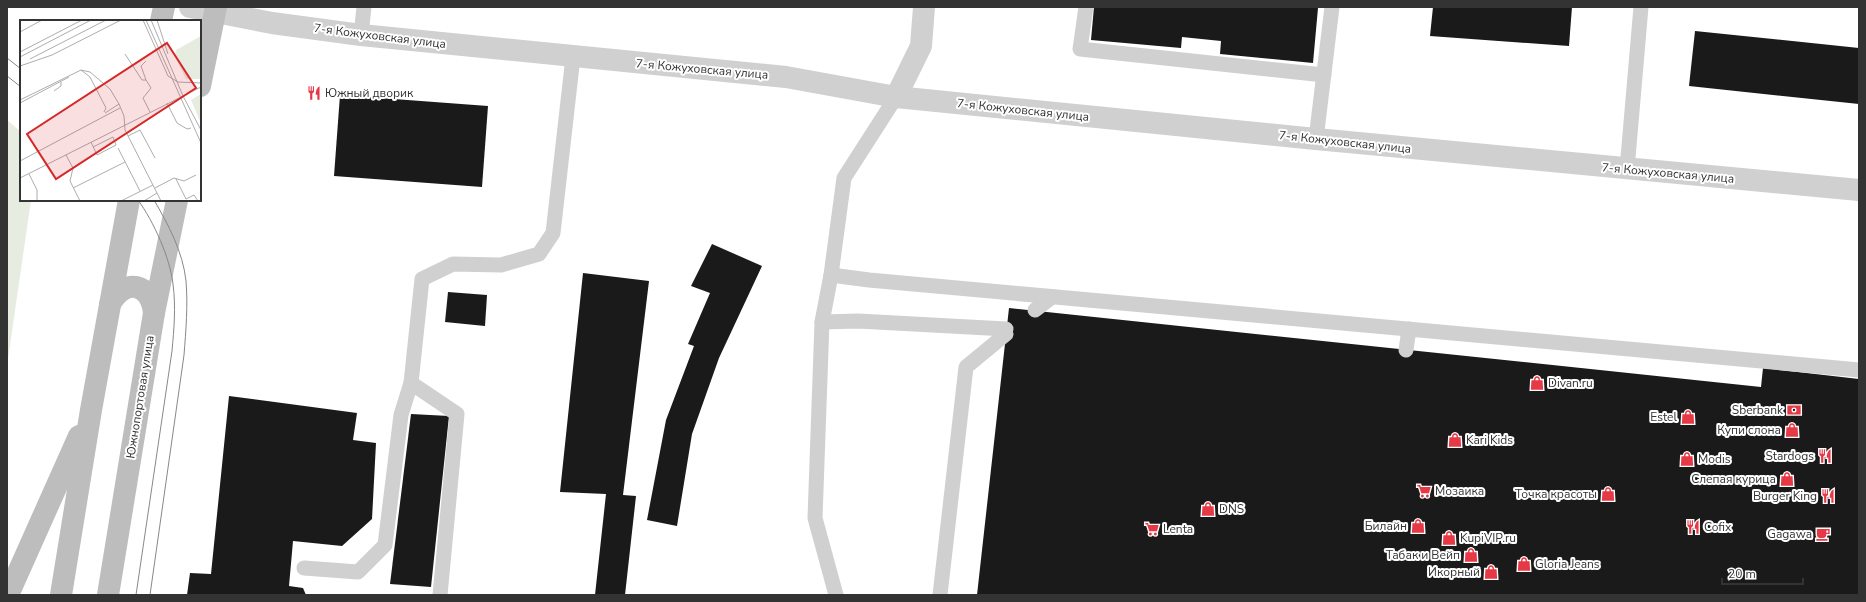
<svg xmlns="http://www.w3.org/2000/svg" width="1866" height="602" font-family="'Nunito Sans',sans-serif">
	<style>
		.pitch { fill: #e6ecdf }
		.building { fill: #1a1a1a }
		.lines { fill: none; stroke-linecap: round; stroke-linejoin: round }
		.service { stroke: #d0d0d0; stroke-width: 15 }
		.minor { stroke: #d0d0d0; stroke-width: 22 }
		.tertiary { stroke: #d0d0d0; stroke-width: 22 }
		.secondary { stroke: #bdbdbd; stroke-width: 22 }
		.tram { stroke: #888; stroke-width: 1 }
		.labels { text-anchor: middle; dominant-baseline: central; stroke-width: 4; stroke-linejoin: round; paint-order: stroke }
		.street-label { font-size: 12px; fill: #333; stroke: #fff }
		.poi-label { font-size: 12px; fill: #333; stroke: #fff; text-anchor: end }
		.inset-road { fill: none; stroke: #adadad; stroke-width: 1 }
		.view { fill: #d62828; fill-opacity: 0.15; stroke: #d62828; stroke-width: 2 }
		.inset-edge { fill: none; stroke: #333; stroke-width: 2 }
	</style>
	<rect width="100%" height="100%" fill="#fff"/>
	<path class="pitch" d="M7 120 21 132V200H31L7 366Z"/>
	<g class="building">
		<path d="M1094 7 1318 8 1313 63 1220 54 1221 41 1182 37 1181 48 1091 40Z"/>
		<path d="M1433 7H1572L1569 46 1430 36Z"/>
		<path d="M1695 31 1859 48V104L1689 86Z"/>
		<path d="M340 95 488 106 482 187 334 176Z"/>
		<path d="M712 244 762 266 719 358 692 434 677 526 647 520 666 420 694 346 688 344 710 293 691 286Z"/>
		<path d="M583 273 649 281 623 495 636 496 625 595H595L606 494 560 492Z"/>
		<path d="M448 292 487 295 485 326 445 322Z"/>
		<path d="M1009 308 1761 387 1763 368 1859 379V595H977Z"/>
		<path d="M229 396 357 413 353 440 376 443 372 519 342 546 293 541 289 586 303 588 306 595H187L190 573 211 574Z"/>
		<path d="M411 414 449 416 431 587 390 584Z"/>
	</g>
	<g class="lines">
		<g class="service">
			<path d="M1086 7 1080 49 1324 75"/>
			<path d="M361 35 364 7"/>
			<path d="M1316 139 1332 7"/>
			<path d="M1627 169 1641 7"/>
			<path d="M831 275 869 280 1859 370"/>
			<path d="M1035 310 1052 297"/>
			<path d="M822 322 858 321 1006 329"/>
			<path d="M1406 350 1409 329"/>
			<path d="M304 568 358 572 385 545 401 415 411 383"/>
			<path d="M440 595 457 414 411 383 422 279 453 264 501 265 539 254 553 233 573 57"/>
			<path d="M836 595 815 518 822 322 831 275 844 178 896 97"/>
			<path d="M940 595 966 367 1006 334"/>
		</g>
		<path class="minor" d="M896 97 921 46 924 7"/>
		<path class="tertiary" d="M190 7 272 23 361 35 786 77 896 97 1316 139 1859 190"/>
		<g class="secondary">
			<path d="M161 21 164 7"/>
			<path d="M200 86 216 7"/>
			<path d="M110 304C125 277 151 283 154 313"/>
			<path d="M8 595 79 436"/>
			<path d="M61 595 91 410 129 200"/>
			<path d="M108 595 154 313 177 200"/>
		</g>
		<g class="tram">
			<path d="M7 58 21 69"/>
			<path d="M7 76 21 87"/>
			<path d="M136 595 172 351C174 329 176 307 173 284 170 258 154 222 138 200"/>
			<path d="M150 595 184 355C186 330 188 305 186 281 183 252 168 224 154 200"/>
		</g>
	</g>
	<defs>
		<symbol id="restaurant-bare" viewBox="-9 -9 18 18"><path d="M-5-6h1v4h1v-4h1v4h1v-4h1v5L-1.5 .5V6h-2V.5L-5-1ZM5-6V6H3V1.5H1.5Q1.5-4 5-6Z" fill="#e63946" stroke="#fff" stroke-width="2.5" paint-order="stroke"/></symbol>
		<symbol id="shop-bare" viewBox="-9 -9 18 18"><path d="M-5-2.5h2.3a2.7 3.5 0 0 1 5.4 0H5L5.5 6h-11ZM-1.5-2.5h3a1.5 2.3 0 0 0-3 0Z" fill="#e63946" stroke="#fff" stroke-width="2.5" paint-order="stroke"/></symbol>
		<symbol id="bank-bare" viewBox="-9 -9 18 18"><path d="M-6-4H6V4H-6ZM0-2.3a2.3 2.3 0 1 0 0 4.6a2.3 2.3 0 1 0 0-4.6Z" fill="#e63946" stroke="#fff" stroke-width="2.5" paint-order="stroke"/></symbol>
		<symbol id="supermarket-bare" viewBox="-9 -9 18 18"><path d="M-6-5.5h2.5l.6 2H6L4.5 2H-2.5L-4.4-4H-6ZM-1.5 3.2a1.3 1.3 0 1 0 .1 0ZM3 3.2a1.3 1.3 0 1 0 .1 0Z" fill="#e63946" stroke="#fff" stroke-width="2.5" paint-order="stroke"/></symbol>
		<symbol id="cafe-bare" viewBox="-9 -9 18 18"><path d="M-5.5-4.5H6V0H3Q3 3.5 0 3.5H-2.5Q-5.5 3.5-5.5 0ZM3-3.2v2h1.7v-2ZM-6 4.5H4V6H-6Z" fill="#e63946" stroke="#fff" stroke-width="2.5" paint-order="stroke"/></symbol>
	</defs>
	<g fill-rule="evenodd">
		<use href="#restaurant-bare" x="304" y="83" width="20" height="20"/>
		<use href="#shop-bare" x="1527" y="373" width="20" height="20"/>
		<use href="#bank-bare" x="1784" y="400" width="20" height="20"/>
		<use href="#shop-bare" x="1678" y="407" width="20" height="20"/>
		<use href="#shop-bare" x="1782" y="420" width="20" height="20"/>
		<use href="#shop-bare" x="1445" y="430" width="20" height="20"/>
		<use href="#restaurant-bare" x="1815" y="446" width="20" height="20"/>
		<use href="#shop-bare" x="1677" y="449" width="20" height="20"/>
		<use href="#shop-bare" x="1777" y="469" width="20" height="20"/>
		<use href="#supermarket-bare" x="1414" y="481" width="20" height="20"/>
		<use href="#shop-bare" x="1598" y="484" width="20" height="20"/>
		<use href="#restaurant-bare" x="1818" y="486" width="20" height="20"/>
		<use href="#shop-bare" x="1198" y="499" width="20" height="20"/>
		<use href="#shop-bare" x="1408" y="516" width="20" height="20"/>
		<use href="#restaurant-bare" x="1683" y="517" width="20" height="20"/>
		<use href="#supermarket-bare" x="1142" y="519" width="20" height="20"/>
		<use href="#cafe-bare" x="1813" y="524" width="20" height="20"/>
		<use href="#shop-bare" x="1439" y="528" width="20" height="20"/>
		<use href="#shop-bare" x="1461" y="545" width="20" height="20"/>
		<use href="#shop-bare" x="1514" y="554" width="20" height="20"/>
		<use href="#shop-bare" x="1481" y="562" width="20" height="20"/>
	</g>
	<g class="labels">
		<g class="street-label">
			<text transform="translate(380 36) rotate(7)">7-я Кожуховская улица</text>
			<text transform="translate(702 69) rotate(5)">7-я Кожуховская улица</text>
			<text transform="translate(1023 110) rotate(6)">7-я Кожуховская улица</text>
			<text transform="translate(1345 142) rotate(6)">7-я Кожуховская улица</text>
			<text transform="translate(1668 173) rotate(5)">7-я Кожуховская улица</text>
			<text transform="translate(140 397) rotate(-81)">Южнопортовая улица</text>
		</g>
		<g class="poi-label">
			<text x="325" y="93" text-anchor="start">Южный дворик</text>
			<text x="1548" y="383" text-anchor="start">Divan.ru</text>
			<text x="1783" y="410">Sberbank</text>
			<text x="1677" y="417">Estel</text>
			<text x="1781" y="430">Купи слона</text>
			<text x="1466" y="440" text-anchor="start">Kari Kids</text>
			<text x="1814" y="456">Stardogs</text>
			<text x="1698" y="459" text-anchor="start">Modis</text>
			<text x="1776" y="479">Слепая курица</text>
			<text x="1435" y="491" text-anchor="start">Мозаика</text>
			<text x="1597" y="494">Точка красоты</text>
			<text x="1817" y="496">Burger King</text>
			<text x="1219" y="509" text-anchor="start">DNS</text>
			<text x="1407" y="526">Билайн</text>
			<text x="1704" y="527" text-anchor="start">Cofix</text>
			<text x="1163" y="529" text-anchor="start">Lenta</text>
			<text x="1812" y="534">Gagawa</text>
			<text x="1460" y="538" text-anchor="start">KupiVIP.ru</text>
			<text x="1460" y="555">Табак и Вейп</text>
			<text x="1535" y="564" text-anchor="start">Gloria Jeans</text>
			<text x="1480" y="572">Икорный</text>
		</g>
	</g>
	<g transform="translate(20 20)">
		<rect width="181" height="181" fill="#fff"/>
		<path d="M181 74V100L180 101 171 80Z" fill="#e6ecdf"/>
		<path d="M181 16V59H166L155 36 156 30Z" fill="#e6ecdf"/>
		<path class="inset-road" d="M123 0 148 56 158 62 181 63M126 0 181 123M131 0 163 76 181 110M137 0 148 34M0 12 22 0M0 32 62 0M105 34 122 60H126L131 68 123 78 130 92M0 37 71 0M10 39 86 0M126 41 121 46 126 60M0 46 32 35 101 0M61 50 70 57 86 88 84 92M34 71 41 66V62M0 80 61 50 70 52 90 69 99 84 104 96 105 110 141 181M0 83 49 57M147 83 157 103 167 109 171 108M85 93 99 84M108 116 120 110 135 138M71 122 77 135 96 125 93 117 73 127M98 128 120 171M46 135 53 148 50 161 60 181M0 141 100 88M9 154 17 170V181M0 158 181 67M156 159 166 179 174 175 178 181M53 168 105 142M135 168 154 158 164 161 176 155M101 181 133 165M124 181 137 173"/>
		<path class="view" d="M147 23 176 68 36 159 7 114Z"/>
		<rect width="181" height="181" class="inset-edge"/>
	</g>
	<rect width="1866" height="602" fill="none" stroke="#333333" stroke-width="16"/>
	<path d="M1722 578v6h81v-6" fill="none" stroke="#333333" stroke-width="2"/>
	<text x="1728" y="578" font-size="12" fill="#333333" stroke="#ffffff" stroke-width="3" paint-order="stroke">20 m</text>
</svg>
